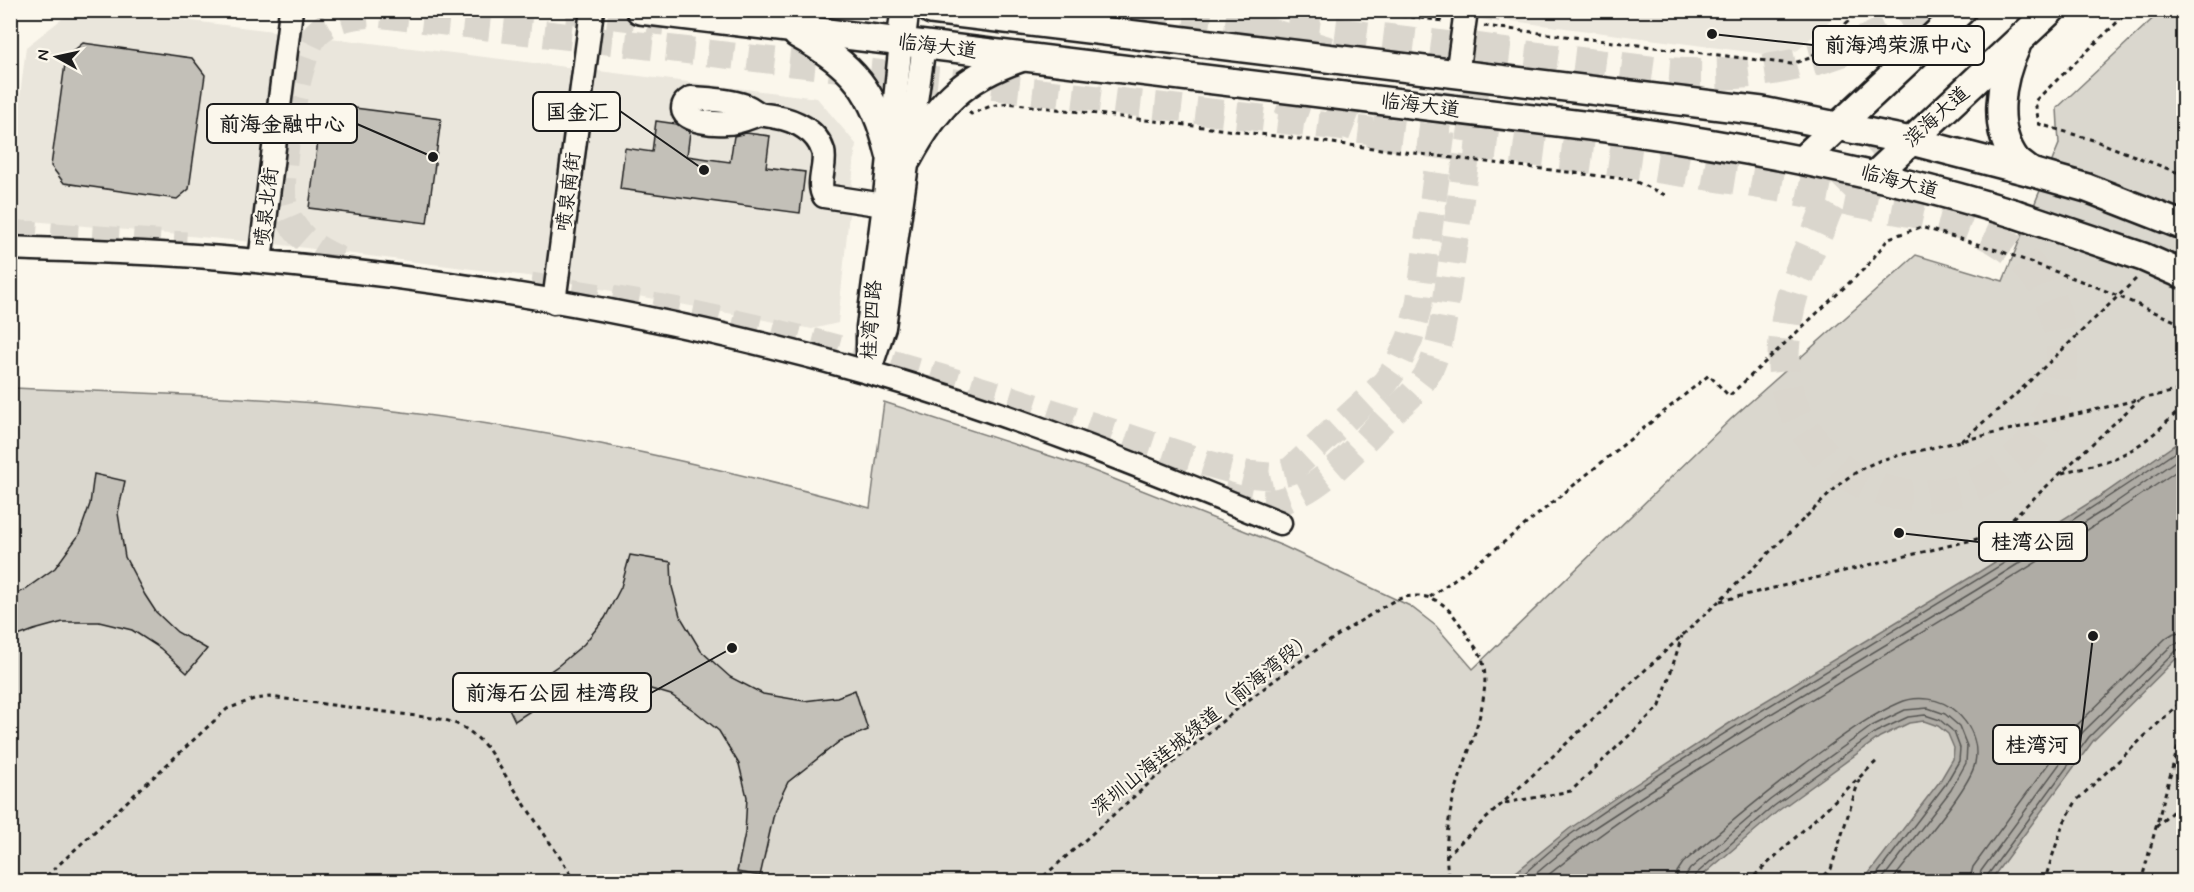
<svg xmlns="http://www.w3.org/2000/svg" width="2194" height="892" font-family="Mynerve,'LXGW WenKai TC',sans-serif">
	<style>
		.built { fill: #eae6dc }
		.green { fill: #dad7ce; stroke: #7b7a75; stroke-width: 1.5 }
		.water { fill: #afaca5; stroke: #74726e; stroke-width: 1.5 }
		.lines { fill: none; stroke-linecap: round; stroke-linejoin: round }
		.shore { stroke: #575653; stroke-width: 1.5 }
		.building { fill: #c3c0b8; stroke: #1c1c1c; stroke-width: 1.5 }
		.major-tunnel { stroke: #dad6cd; stroke-width: 27; stroke-dasharray: 27 14; stroke-linecap: butt }
		.highway-tunnel { stroke: #dad6cd; stroke-width: 32; stroke-dasharray: 32 16; stroke-linecap: butt }
		.minor-casing { stroke: #1c1c1c; stroke-width: 27 }
		.major-casing { stroke: #1c1c1c; stroke-width: 32 }
		.path { stroke: #1c1c1c; stroke-width: 3; stroke-dasharray: 4.5 4.5; stroke-linecap: butt }
		.minor { stroke: #fbf7ec; stroke-width: 22 }
		.major { stroke: #fbf7ec; stroke-width: 27 }
		.major-bridge-casing { stroke: #1c1c1c; stroke-width: 32; stroke-linecap: butt }
		.path-bridge { stroke: #1c1c1c; stroke-width: 3; stroke-dasharray: 4.5 4.5; stroke-linecap: butt }
		.major-bridge { stroke: #fbf7ec; stroke-width: 27 }
		.labels { text-anchor: middle; dominant-baseline: central; stroke-width: 4.5; stroke-linejoin: round; paint-order: stroke }
		.street-label { font-size: 20px; fill: #1c1c1c; stroke: #fbf7ec }
		.leader { fill: none; stroke: #1c1c1c; stroke-width: 2 }
		.callout-dot { fill: #1c1c1c; stroke: #fbf7ec; stroke-width: 2 }
		.callout { fill: #fbf7ec; stroke: #1c1c1c; stroke-width: 2 }
		.callout-label { font-size: 21px; text-anchor: middle; font-weight: bold; fill: #1c1c1c }
	</style>
	<rect width="100%" height="100%" fill="#fbf7ec"/>
	<filter id="ink" filterUnits="userSpaceOnUse"><feTurbulence type="fractalNoise" baseFrequency=".0167" numOctaves="2"/><feDisplacementMap in="SourceGraphic" scale="12" xChannelSelector="R" yChannelSelector="G"/><feConvolveMatrix kernelMatrix="1 2 1 2 8 2 1 2 1" color-interpolation-filters="sRGB"/></filter>
	<g filter="url(#ink)">
		<g class="built">
			<path d="M1482 10H1840V11L1798 50 1780 56 1481 17Z"/>
			<path d="M72 11H111L817 98 856 144 838 323 812 329 543 278 274 244 11 219V170L26 47Z"/>
		</g>
		<path class="green" d="M2161 11H2183L2184 874 2176 881 11 882V388C116 392 222 395 327 404 511 420 692 460 870 508L884 402 1081 466 1283 546 1410 606 1436 626 1473 669 1731 419 1916 255 2003 281 2059 144 2057 108Z"/>
		<path class="water" d="M2183 439V652L2093 741 1990 881H1863L1940 781 1953 759 1954 748 1948 734 1938 726 1924 721 1909 723 1880 737 1778 811 1696 881H1505L1569 829 1627 790 1739 717 1971 577 2105 493Z"/>
		<g class="lines">
			<g class="shore">
				<path d="M1515 882C1534 865 1553 847 1574 832 1649 779 1728 731 1807 683 1934 606 2061 531 2184 446"/>
				<path d="M1526 882 1577 839 1635 801 1746 729 1978 589 2112 505 2184 455"/>
				<path d="M1540 882C1620 815 1711 761 1799 707 1928 628 2059 552 2184 466"/>
				<path d="M1676 882 1677 872 1683 863C1727 825 1771 788 1818 754 1844 735 1869 716 1899 703 1916 695 1941 698 1955 711 1970 724 1979 742 1975 763 1970 789 1910 856 1891 882"/>
				<path d="M1685 882 1686 875 1690 869 1770 800 1872 726 1905 710 1928 708 1945 714 1959 726 1967 746 1966 763 1951 790 1880 882"/>
				<path d="M1693 882 1695 875 1774 806 1876 732 1908 717 1925 715 1940 720 1954 732 1960 748 1959 761 1945 785 1871 882"/>
				<path d="M1969 882 1973 867 2076 726 2166 638 2174 633 2184 632"/>
				<path d="M1978 882 1981 871 2083 732 2172 645 2184 641"/>
				<path d="M1986 882 1987 876 2089 737 2177 650 2184 648"/>
			</g>
		</g>
		<g class="building">
			<path d="M83 43 192 58 205 75 189 189 177 199 64 183 51 166 66 57Z"/>
			<path d="M323 104 441 119 427 223 309 208Z"/>
			<path d="M656 121 677 124 690 132 687 156 730 162 734 136 746 133 770 136 766 167 805 172 800 213 620 189 625 148 652 152Z"/>
			<path d="M94 474 125 481 118 513 125 557 145 595 156 612 177 632 207 649 187 673 160 648 132 630 99 622H63L34 630 10 639V596L24 590 55 568 79 535 90 504Z"/>
			<path d="M630 555 671 562 672 587 680 616 701 651 730 677 763 694 804 701 837 697 855 690 868 730 840 741 788 782 775 809 760 876 737 872 745 833 747 797 739 764 719 731 696 712 671 695 644 687 613 683 581 687 541 704 515 721 503 696 533 683 559 665 584 644 605 618 621 587Z"/>
		</g>
		<g class="lines">
			<g class="major-tunnel">
				<path d="M567 10 664 22"/>
				<path d="M1144 10 1240 22 1336 52"/>
				<path d="M10 233 186 245"/>
				<path d="M340 260C320 251 302 241 290 221 287 215 284 206 283 199 279 170 297 55 316 34 331 18 355 15 376 14L1372 131"/>
				<path d="M531 286C595 296 659 306 722 320 887 356 1049 411 1209 464L1246 474 1269 476 1290 471 1385 383 1397 366 1410 338 1419 304 1453 51"/>
				<path d="M1223 494C1237 498 1253 504 1268 503 1314 500 1356 448 1386 418 1398 407 1412 396 1422 382 1436 364 1440 339 1444 317L1487 10"/>
			</g>
			<g class="highway-tunnel">
				<path d="M1240 22 1655 72C1757 81 1837 64 1925 10"/>
				<path d="M1280 98C1302 106 1324 114 1346 122 1355 125 1365 130 1375 132 1420 140 1468 142 1514 148 1627 162 1739 177 1851 200 1903 211 1962 215 2006 245 2042 269 2063 316 2062 359 2058 492 1886 547 1810 437 1797 418 1786 396 1784 373 1782 355 1785 336 1787 319 1792 288 1805 259 1818 231 1822 222 1825 211 1830 203 1839 189 1868 167 1881 155"/>
			</g>
			<defs>
				<g id="minor">
					<path d="M1457 75 1466 10"/>
					<path d="M759 114C748 118 738 123 726 123 716 124 684 122 683 109 683 103 686 101 691 98 708 99 731 100 746 106 751 108 754 111 758 113 763 116 771 115 776 117 795 120 817 131 823 151 827 165 816 183 824 196L884 205"/>
					<path d="M10 248C85 251 160 252 234 259 447 278 661 313 867 372 1008 412 1145 468 1280 523"/>
					<path d="M260 261 291 10"/>
					<path d="M554 302 592 10"/>
					<path d="M868 357V327L884 205 901 42"/>
					<path d="M869 372 884 327 924 45"/>
				</g>
				<g id="major">
					<path d="M640 10 1623 130C1756 149 1887 174 2016 214"/>
					<path d="M931 10 1762 111 1911 141 2031 172 2087 188 2184 226"/>
					<path d="M797 34C854 65 874 91 890 154"/>
					<path d="M901 42 905 10"/>
					<path d="M2016 47C2000 80 1992 128 2016 160 2020 164 2026 168 2031 172"/>
					<path d="M908 158C937 105 962 78 1020 58"/>
					<path d="M1803 159 1962 10"/>
					<path d="M1875 175 2051 10"/>
				</g>
			</defs>
			<use href="#minor" class="minor-casing"/>
			<use href="#major" class="major-casing"/>
			<g class="path">
				<path d="M1357 10 1444 21"/>
				<path d="M2130 10 2035 101 2039 124 2093 140 2184 175"/>
				<path d="M1484 26 1791 64 1810 58 1860 10"/>
				<path d="M969 112 971 114 991 106 1008 103 1632 180 1665 195"/>
				<path d="M1961 441 2012 398 2137 278"/>
				<path d="M2062 473C2078 468 2096 465 2112 459 2140 449 2163 426 2184 406"/>
				<path d="M1430 597 1493 551 1709 375 1729 396 1866 267 1889 238 1921 227 2003 252"/>
				<path d="M1720 601 1985 537 2003 527 2139 400"/>
				<path d="M1505 803 1571 791 1660 706 1682 636"/>
				<path d="M2156 827 2184 801"/>
				<path d="M1446 856 1718 602 1842 482C1857 471 1870 463 1888 458L2184 389"/>
				<path d="M40 882 227 709 254 699 270 697 440 719C461 723 474 733 488 749L576 882"/>
				<path d="M1037 882C1142 791 1244 693 1362 620 1378 611 1395 596 1414 596 1442 595 1452 613 1466 633 1470 641 1477 648 1481 656 1497 698 1459 766 1451 809 1446 833 1445 857 1449 882"/>
				<path d="M1748 882 1879 759"/>
				<path d="M1818 882 1831 869 1860 777"/>
				<path d="M2044 882 2063 824 2077 800 2184 699"/>
				<path d="M2141 882 2184 725"/>
			</g>
			<use href="#minor" class="minor"/>
			<use href="#major" class="major"/>
			<defs>
				<path id="major-bridge" d="M2016 214 2143 257 2184 275"/>
			</defs>
			<use href="#major-bridge" class="major-bridge-casing"/>
			<path class="path-bridge" d="M2003 252 2097 287 2184 325"/>
			<use href="#major-bridge" class="major-bridge"/>
		</g>
	</g>
	<g class="labels">
		<g class="street-label">
			<text transform="translate(937 47) rotate(7)">临海大道</text>
			<text transform="translate(1420 106) rotate(7)">临海大道</text>
			<text transform="translate(1937 117) rotate(-42)">滨海大道</text>
			<text transform="translate(1899 182) rotate(15)">临海大道</text>
			<text transform="translate(569 192) rotate(-83)">喷泉南街</text>
			<text transform="translate(267 207) rotate(-83)">喷泉北街</text>
			<text transform="translate(872 320) rotate(-86)">桂湾四路</text>
			<text transform="translate(1203 724) rotate(-39)">深圳山海连城绿道（前海湾段）</text>
		</g>
	</g>
	<path class="leader" d="M1712 34L1813 45M704 170L620 111M433 157L357 124M1899 533L1979 542M732 648L651 693M2093 636L2080 744"/>
	<g class="callout-dot">
		<circle cx="1712" cy="34" r="6"/>
		<circle cx="704" cy="170" r="6"/>
		<circle cx="433" cy="157" r="6"/>
		<circle cx="1899" cy="533" r="6"/>
		<circle cx="732" cy="648" r="6"/>
		<circle cx="2093" cy="636" r="6"/>
	</g>
	<g class="callout">
		<rect x="1813" y="26" width="171" height="39" rx="6"/>
		<rect x="533" y="92" width="87" height="39" rx="6"/>
		<rect x="207" y="104" width="150" height="39" rx="6"/>
		<rect x="1979" y="522" width="108" height="39" rx="6"/>
		<rect x="453" y="673" width="198" height="39" rx="6"/>
		<rect x="1993" y="725" width="87" height="39" rx="6"/>
	</g>
	<g class="callout-label">
		<text x="1898" y="52">前海鸿荣源中心</text>
		<text x="577" y="119">国金汇</text>
		<text x="282" y="131">前海金融中心</text>
		<text x="2033" y="549">桂湾公园</text>
		<text x="552" y="700">前海石公园 桂湾段</text>
		<text x="2037" y="752">桂湾河</text>
	</g>
	<rect width="2194" height="892" fill="none" stroke="#fbf7ec" stroke-width="36"/>
	<rect x="18" y="18" width="2158" height="856" fill="none" stroke="#1c1c1c" stroke-width="2" filter="url(#ink)"/>
	<g transform="translate(57 57) rotate(278)" stroke="#fbf7ec" stroke-width="4.5" paint-order="stroke">
	<path d="M0-4.5L10 22L0 15L-10 22Z" fill="#1c1c1c"/>
	<text y="-9" font-size="16" font-weight="bold" text-anchor="middle" fill="#1c1c1c">N</text>
	</g>
</svg>
